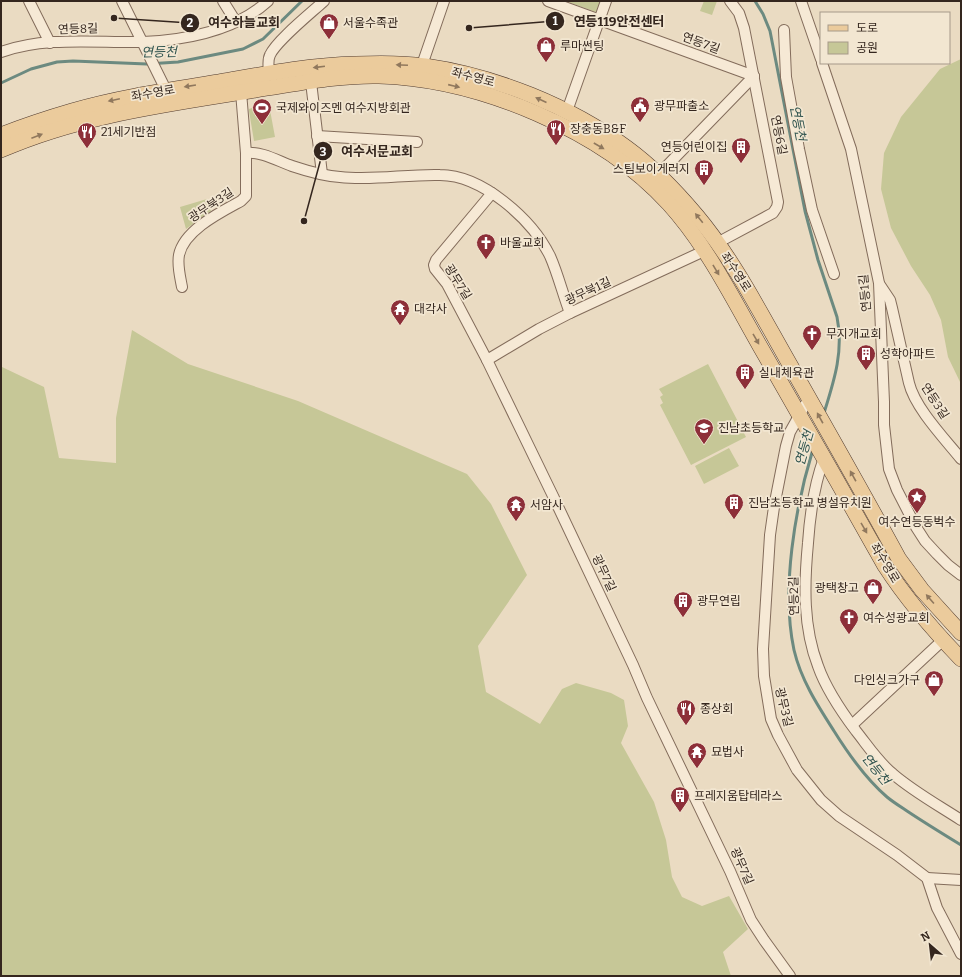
<svg xmlns="http://www.w3.org/2000/svg" width="962" height="977" font-family="Bitter,'Noto Sans KR',serif">
	<style>
		.green { fill: #c6c797 }
		.lines { fill: none; stroke-linecap: round; stroke-linejoin: round }
		.stream { stroke: #6c8a80; stroke-width: 3 }
		.street-casing { stroke: #836c5b; stroke-width: 12 }
		.primary-casing { stroke: #513b2f; stroke-width: 16 }
		.street { stroke: #f6e9d5; stroke-width: 10 }
		.primary { stroke: #ebcb9c; stroke-width: 15 }
		.oneway { fill: #90785d }
		.labels { text-anchor: middle; dominant-baseline: central; stroke-width: 3.5; stroke-linejoin: round; paint-order: stroke }
		.poi-label { font-size: 12px; fill: #34261e; stroke: #f2e6d1; text-anchor: start }
		.street-label { font-size: 12px; fill: #34261e; stroke: #f2e6d1 }
		.water-label { font-size: 13px; font-style: italic; fill: #2e524d; stroke: #f2e6d1 }
		.leader { fill: none; stroke: #34261e; stroke-width: 1.5 }
		.callout-dot { fill: #34261e; stroke: #f2e6d1; stroke-width: 1.5 }
		.mark-label { font-size: 12px; text-anchor: middle; font-weight: bold; fill: #fff }
		.callout-label { font-size: 13px; text-anchor: middle; font-weight: bold; fill: #34261e; stroke: #f2e6d1; stroke-width: 3.5; stroke-linejoin: round; paint-order: stroke }
	</style>
	<rect width="100%" height="100%" fill="#eadbc2"/>
	<g class="green">
		<path d="M565 1H604L601 9 596 12Z"/>
		<path d="M704 1H717L712 15 700 11Z"/>
		<path d="M961 59V384L948 357 941 320 930 295 911 266 891 228 881 189 884 153 901 117 940 69Z"/>
		<path d="M252 108 255 109 256 112 270 110 275 137 254 141 249 111V109Z"/>
		<path d="M207 199 211 211 186 229 180 207Z"/>
		<path d="M132 330 188 364 298 401 467 474 491 504 527 575 478 646 486 692 540 724 562 689 576 683 611 693 624 700 628 726 621 743 654 802 666 840 672 877 682 897 702 906 729 896 748 929 723 952 731 976H1V368L2 367 44 387 59 458 116 463V418Z"/>
		<path d="M708 364 746 437 691 465 660 405 663 403 660 397 663 395 659 389Z"/>
		<path d="M729 448 739 466 704 484 695 466Z"/>
	</g>
	<g class="lines">
		<g class="stream">
			<path d="M755 1 763 14 770 31 805 211 818 260 837 317C844 351 834 381 824 413"/>
			<path d="M1 83 31 69 57 62 73 61 147 64 178 62 243 49 263 39 302 1"/>
			<path d="M813 449C795 508 781 589 794 650 801 680 818 706 834 731 849 755 866 779 887 797 893 802 901 807 907 811 925 823 943 834 961 845"/>
		</g>
		<defs>
			<g id="street">
				<path d="M29 1 50 43"/>
				<path d="M122 1 166 90"/>
				<path d="M223 1 236 22"/>
				<path d="M548 1 754 76"/>
				<path d="M801 1 821 59"/>
				<path d="M784 30 786 77 799 149 812 210 834 274"/>
				<path d="M1 52C47 36 96 43 143 42 186 40 235 31 268 1"/>
				<path d="M822 63 851 149 879 283 884 402V425L889 469 897 490 916 527 925 541 937 554 948 565 961 575"/>
				<path d="M422 65 444 1"/>
				<path d="M269 74C269 67 267 61 270 55 276 41 311 13 324 1"/>
				<path d="M311 82 322 174"/>
				<path d="M567 111 606 1"/>
				<path d="M317 136 417 142"/>
				<path d="M246 153C261 151 278 161 292 166 307 171 324 176 340 177 373 181 406 174 440 175 482 175 532 219 550 256 558 274 563 295 570 313"/>
				<path d="M658 175 754 76"/>
				<path d="M492 193 436 260 434 265 435 269 447 284 487 360 553 496 633 665 647 698 730 871 751 920 764 940 790 976"/>
				<path d="M717 243 773 213 777 207 778 202 744 28 739 13 730 1"/>
				<path d="M880 285 890 300 892 308 909 383C915 408 945 439 961 459"/>
				<path d="M182 287C180 276 177 265 179 255 184 230 221 212 241 201L246 196V153L241 92"/>
				<path d="M487 360 539 329 570 313 704 251"/>
				<path d="M809 398 790 432 786 446 774 507 770 535 763 649 764 676 771 719 778 735 797 770 821 800 839 816 897 855 927 878 937 908 961 954"/>
				<path d="M824 458C814 485 810 514 808 543 804 585 803 627 818 666 826 689 841 711 856 731 868 746 878 762 893 774 914 792 938 805 961 820"/>
				<path d="M852 725 943 640"/>
				<path d="M927 878 961 880"/>
			</g>
			<g id="primary">
				<path d="M1 135C24 126 48 118 72 111 120 97 170 90 219 82 264 74 310 65 356 64 379 63 403 63 425 66 495 76 570 106 627 148 653 167 676 191 697 216 733 259 761 314 789 363 826 428 863 493 899 559L922 590 961 633"/>
				<path d="M1 150C81 115 169 104 255 90 296 84 338 75 379 76 479 79 602 130 669 204 707 246 733 299 761 348 803 421 844 493 885 566 907 600 933 630 961 659"/>
			</g>
		</defs>
		<use href="#street" class="street-casing"/>
		<use href="#primary" class="primary-casing"/>
		<use href="#street" class="street"/>
		<use href="#primary" class="primary"/>
	</g>
	<defs><path id="oneway-solid" d="M-6-.8H1V-3.2L6.5 0L1 3.2V.8H-6Z"/></defs>
	<g class="oneway">
		<use href="#oneway-solid" transform="translate(402 65) rotate(-177)"/>
		<use href="#oneway-solid" transform="translate(319 67) rotate(173)"/>
		<use href="#oneway-solid" transform="translate(190 86) rotate(171)"/>
		<use href="#oneway-solid" transform="translate(454 86) rotate(13)"/>
		<use href="#oneway-solid" transform="translate(114 100) rotate(168)"/>
		<use href="#oneway-solid" transform="translate(541 100) rotate(-156)"/>
		<use href="#oneway-solid" transform="translate(37 136) rotate(-21)"/>
		<use href="#oneway-solid" transform="translate(599 146) rotate(30)"/>
		<use href="#oneway-solid" transform="translate(699 218) rotate(-129)"/>
		<use href="#oneway-solid" transform="translate(716 270) rotate(59)"/>
		<use href="#oneway-solid" transform="translate(756 339) rotate(60)"/>
		<use href="#oneway-solid" transform="translate(820 418) rotate(-119)"/>
		<use href="#oneway-solid" transform="translate(853 476) rotate(-119)"/>
		<use href="#oneway-solid" transform="translate(864 528) rotate(60)"/>
		<use href="#oneway-solid" transform="translate(930 599) rotate(-131)"/>
	</g>
	<defs>
		<symbol id="shop-pin" viewBox="-11 -11 22 30"><path d="M0 17L-7.5 6A9.5 9.5 0 1 1 7.5 6Z" fill="#8d2f39" stroke="#f2e6d1"/><path d="M-5-2.5h2.3a2.7 3.5 0 0 1 5.4 0H5L5.5 6h-11ZM-1.5-2.5h3a1.5 2.3 0 0 0-3 0Z" fill="#fff"/></symbol>
		<symbol id="civic-pin" viewBox="-11 -11 22 30"><path d="M0 17L-7.5 6A9.5 9.5 0 1 1 7.5 6Z" fill="#8d2f39" stroke="#f2e6d1"/><path d="M-.6-6.5H3V-4.5H.6V-3L4-1V1h2V6H-6V1h2V-1L-.6-3ZM-1.2 2.5V6h2.4V2.5Z" fill="#fff"/></symbol>
		<symbol id="stadium-pin" viewBox="-11 -11 22 30"><path d="M0 17L-7.5 6A9.5 9.5 0 1 1 7.5 6Z" fill="#8d2f39" stroke="#f2e6d1"/><path d="M0-5a6.5 5 0 1 0 0 10a6.5 5 0 1 0 0-10ZM-3.5-1.8h7v3.6h-7Z" fill="#fff"/></symbol>
		<symbol id="restaurant-pin" viewBox="-11 -11 22 30"><path d="M0 17L-7.5 6A9.5 9.5 0 1 1 7.5 6Z" fill="#8d2f39" stroke="#f2e6d1"/><path d="M-5-6h1v4h1v-4h1v4h1v-4h1v5L-1.5 .5V6h-2V.5L-5-1ZM5-6V6H3V1.5H1.5Q1.5-4 5-6Z" fill="#fff"/></symbol>
		<symbol id="building-pin" viewBox="-11 -11 22 30"><path d="M0 17L-7.5 6A9.5 9.5 0 1 1 7.5 6Z" fill="#8d2f39" stroke="#f2e6d1"/><path d="M-4-6H4V6H1V3H-1V6H-4ZM-2.5-4.3h1.7v1.8h-1.7ZM.8-4.3h1.7v1.8H.8ZM-2.5-1h1.7V.8h-1.7ZM.8-1h1.7V.8H.8Z" fill="#fff"/></symbol>
		<symbol id="church-pin" viewBox="-11 -11 22 30"><path d="M0 17L-7.5 6A9.5 9.5 0 1 1 7.5 6Z" fill="#8d2f39" stroke="#f2e6d1"/><path d="M-1.2-6h2.4v3.5h3.3v2.4h-3.3V6h-2.4V-.1h-3.3v-2.4h3.3Z" fill="#fff"/></symbol>
		<symbol id="temple-pin" viewBox="-11 -11 22 30"><path d="M0 17L-7.5 6A9.5 9.5 0 1 1 7.5 6Z" fill="#8d2f39" stroke="#f2e6d1"/><path d="M0-6L5-2H3V0L6.5 2.5H4V6H1.5V3h-3V6H-4V2.5H-6.5L-3 0V-2H-5Z" fill="#fff"/></symbol>
		<symbol id="school-pin" viewBox="-11 -11 22 30"><path d="M0 17L-7.5 6A9.5 9.5 0 1 1 7.5 6Z" fill="#8d2f39" stroke="#f2e6d1"/><path d="M0-5L7-2L0 1L-7-2ZM-4 1L0 2.5L4 1V4Q0 6-4 4Z" fill="#fff"/></symbol>
		<symbol id="sight-pin" viewBox="-11 -11 22 30"><path d="M0 17L-7.5 6A9.5 9.5 0 1 1 7.5 6Z" fill="#8d2f39" stroke="#f2e6d1"/><path d="M0-6L1.8-2.2L6-1.7L2.9 1.2L3.7 5.4L0 3.3L-3.7 5.4L-2.9 1.2L-6-1.7L-1.8-2.2Z" fill="#fff"/></symbol>
	</defs>
	<g fill-rule="evenodd">
		<use href="#shop-pin" x="318" y="12" width="22" height="30"/>
		<use href="#shop-pin" x="535" y="35" width="22" height="30"/>
		<use href="#civic-pin" x="629" y="95" width="22" height="30"/>
		<use href="#stadium-pin" x="251" y="97" width="22" height="30"/>
		<use href="#restaurant-pin" x="545" y="118" width="22" height="30"/>
		<use href="#restaurant-pin" x="76" y="121" width="22" height="30"/>
		<use href="#building-pin" x="730" y="136" width="22" height="30"/>
		<use href="#building-pin" x="693" y="158" width="22" height="30"/>
		<use href="#church-pin" x="475" y="232" width="22" height="30"/>
		<use href="#temple-pin" x="389" y="298" width="22" height="30"/>
		<use href="#church-pin" x="801" y="323" width="22" height="30"/>
		<use href="#building-pin" x="855" y="343" width="22" height="30"/>
		<use href="#building-pin" x="734" y="362" width="22" height="30"/>
		<use href="#school-pin" x="693" y="417" width="22" height="30"/>
		<use href="#sight-pin" x="906" y="486" width="22" height="30"/>
		<use href="#building-pin" x="723" y="492" width="22" height="30"/>
		<use href="#temple-pin" x="505" y="494" width="22" height="30"/>
		<use href="#shop-pin" x="862" y="577" width="22" height="30"/>
		<use href="#building-pin" x="672" y="590" width="22" height="30"/>
		<use href="#church-pin" x="838" y="607" width="22" height="30"/>
		<use href="#shop-pin" x="923" y="669" width="22" height="30"/>
		<use href="#restaurant-pin" x="675" y="698" width="22" height="30"/>
		<use href="#temple-pin" x="686" y="741" width="22" height="30"/>
		<use href="#building-pin" x="669" y="785" width="22" height="30"/>
	</g>
	<g class="labels">
		<g class="poi-label">
			<text x="343" y="23">서울수족관</text>
			<text x="560" y="46">루마썬팅</text>
			<text x="654" y="106">광무파출소</text>
			<text x="276" y="108">국제와이즈멘 여수지방회관</text>
			<text x="570" y="129">장충동B&amp;F</text>
			<text x="101" y="132">21세기반점</text>
			<text x="727" y="147" text-anchor="end">연등어린이집</text>
			<text x="690" y="169" text-anchor="end">스팀보이게러지</text>
			<text x="500" y="243">바울교회</text>
			<text x="414" y="309">대각사</text>
			<text x="826" y="334">무지개교회</text>
			<text x="880" y="354">성학아파트</text>
			<text x="759" y="373">실내체육관</text>
			<text x="718" y="428">진남초등학교</text>
			<text x="748" y="503">진남초등학교 병설유치원</text>
			<text x="530" y="505">서암사</text>
			<text x="917" y="522" text-anchor="middle">여수연등동벅수</text>
			<text x="859" y="588" text-anchor="end">광택창고</text>
			<text x="697" y="601">광무연립</text>
			<text x="863" y="618">여수성광교회</text>
			<text x="920" y="680" text-anchor="end">다인싱크가구</text>
			<text x="700" y="709">종상회</text>
			<text x="711" y="752">묘법사</text>
			<text x="694" y="796">프레지움탑테라스</text>
		</g>
		<g class="street-label">
			<text transform="translate(78 29) rotate(-2)">연등8길</text>
			<text transform="translate(701 43) rotate(20)">연등7길</text>
			<text transform="translate(473 77) rotate(15)">좌수영로</text>
			<text transform="translate(153 93) rotate(-10)">좌수영로</text>
			<text transform="translate(779 135) rotate(79)">연등6길</text>
			<text transform="translate(211 205) rotate(-34)">광무북3길</text>
			<text transform="translate(736 272) rotate(57)">좌수영로</text>
			<text transform="translate(458 282) rotate(58)">광무7길</text>
			<text transform="translate(588 291) rotate(-25)">광무북1길</text>
			<text transform="translate(865 293) rotate(-95)">연등1길</text>
			<text transform="translate(935 401) rotate(57)">연등3길</text>
			<text transform="translate(885 563) rotate(59)">좌수영로</text>
			<text transform="translate(604 573) rotate(65)">광무7길</text>
			<text transform="translate(794 596) rotate(-91)">연등2길</text>
			<text transform="translate(784 707) rotate(76)">광무3길</text>
			<text transform="translate(742 866) rotate(66)">광무7길</text>
		</g>
		<g class="water-label">
			<text transform="translate(159 52) rotate(-1)">연등천</text>
			<text transform="translate(798 123) rotate(79)">연등천</text>
			<text transform="translate(804 448) rotate(-74)">연등천</text>
			<text transform="translate(876 769) rotate(51)">연등천</text>
		</g>
	</g>
	<path class="leader" d="M469 28L555 21M114 18L190 23M304 221L323 151"/>
	<g class="callout-dot">
		<circle cx="469" cy="28" r="4"/>
		<circle cx="114" cy="18" r="4"/>
		<circle cx="304" cy="221" r="4"/>
		<circle cx="555" cy="21" r="10"/>
		<circle cx="190" cy="23" r="10"/>
		<circle cx="323" cy="151" r="10"/>
	</g>
	<g class="mark-label">
		<text x="555" y="25">1</text>
		<text x="190" y="27">2</text>
		<text x="323" y="156">3</text>
	</g>
	<g class="callout-label">
		<text x="619" y="26">연등119안전센터</text>
		<text x="244" y="27">여수하늘교회</text>
		<text x="377" y="156">여수서문교회</text>
	</g>
	<rect width="962" height="977" fill="none" stroke="#34261e" stroke-width="4"/>
	<rect x="820" y="12" width="130" height="52" fill="#f2e6d1" stroke="#a69989"/>
	<rect x="828" y="25" width="20" height="6" fill="#ebcb9c" stroke="#a69989"/>
	<text x="856" y="32" font-size="12" fill="#34261e">도로</text>
	<rect x="828" y="42" width="20" height="12" fill="#c6c797" stroke="#a69989"/>
	<text x="856" y="52" font-size="12" fill="#34261e">공원</text>
	<g transform="translate(930 945) rotate(332)" stroke="#f2e6d1" stroke-width="3" paint-order="stroke">
	<path d="M0-3L7 15L0 10L-7 15Z" fill="#34261e"/>
	<text y="-6" font-size="11" font-weight="bold" text-anchor="middle" fill="#34261e">N</text>
	</g>
</svg>
